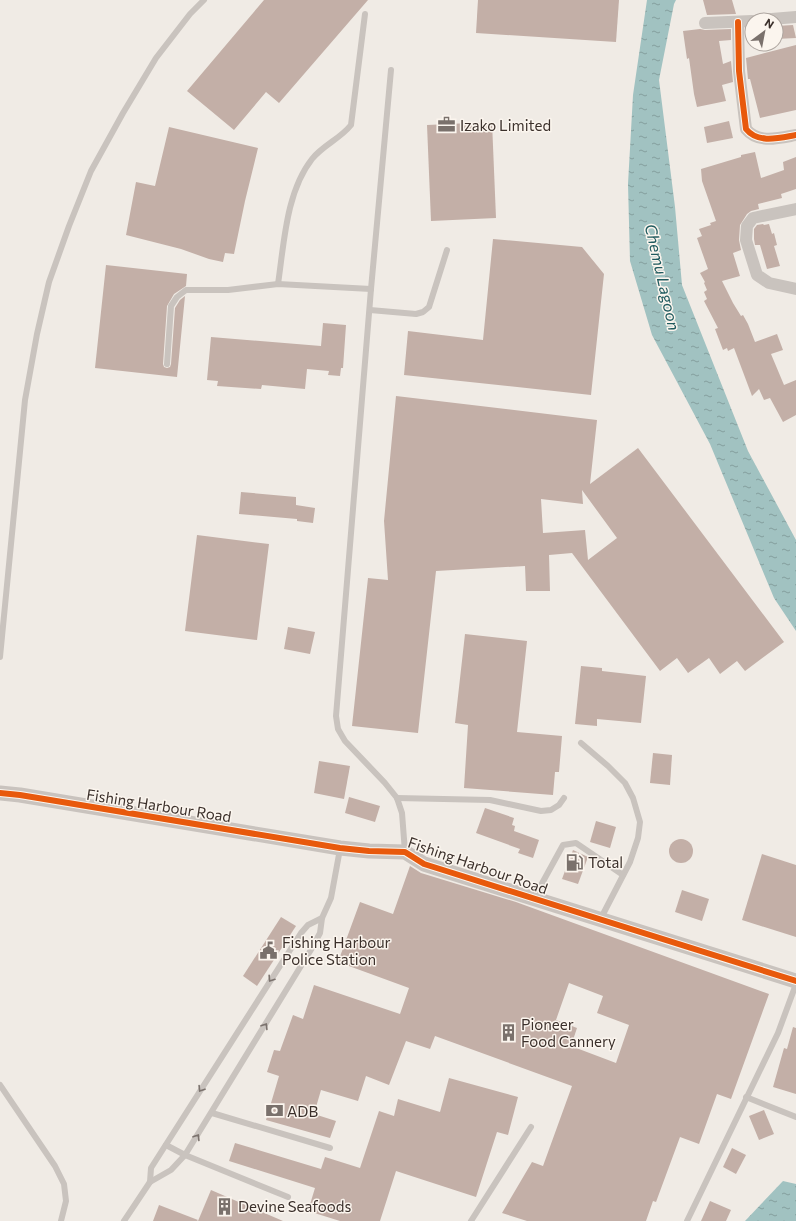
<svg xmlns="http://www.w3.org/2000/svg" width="796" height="1221" font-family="Commissioner,sans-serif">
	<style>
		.water { fill: url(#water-ripples) }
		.building { fill: #c3afa7; fill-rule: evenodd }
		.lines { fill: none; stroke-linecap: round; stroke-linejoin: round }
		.service { stroke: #c9c3be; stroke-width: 6 }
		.minor { stroke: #c9c3be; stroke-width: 12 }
		.tertiary { stroke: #c9c3be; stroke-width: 15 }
		.cycleway-casing { stroke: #fbf5ee; stroke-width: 8 }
		.cycleway { stroke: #e8590c; stroke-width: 6 }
		.oneway { stroke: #7b726d }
		.labels { text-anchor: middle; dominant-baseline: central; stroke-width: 3; stroke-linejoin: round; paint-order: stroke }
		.poi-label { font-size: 15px; fill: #3b302b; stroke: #fbf5ee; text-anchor: start }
		.street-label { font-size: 15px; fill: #3b302b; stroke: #fbf5ee }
		.water-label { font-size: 16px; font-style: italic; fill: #1f5a5e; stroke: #fbf5ee }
	</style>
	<defs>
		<pattern id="water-ripples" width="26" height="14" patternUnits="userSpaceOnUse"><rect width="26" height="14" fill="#a1c2c1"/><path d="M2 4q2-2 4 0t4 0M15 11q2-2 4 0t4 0" fill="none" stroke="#849e9d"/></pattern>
	</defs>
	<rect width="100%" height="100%" fill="#f0ebe5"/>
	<g class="water">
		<path d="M647 0H676L674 4 659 80 675 207 682 285 748 451 796 540V631L774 598 710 444 652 335 630 261 628 184 633 95Z"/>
		<path d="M783 1181 796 1184V1221H745Z"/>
	</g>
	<g class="building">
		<path d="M264 0H368L279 103 266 92 234 130 187 91Z"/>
		<path d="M478 0H619L616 42 476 33Z"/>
		<path d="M703 0H732L736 14 707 15Z"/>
		<path d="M793 25 796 38 776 39V26Z"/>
		<path d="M700 29 705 30 731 29V40L719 41 723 64 731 61 733 82 722 85 726 101 697 107 694 94 689 58 687 59 683 31Z"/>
		<rect x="746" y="29" width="6" height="11"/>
		<path d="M796 45V110L760 118 750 79H748L746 58Z"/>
		<path d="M729 121 733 138 707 143 704 127Z"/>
		<path d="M492 122 496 218 431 221 427 125Z"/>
		<path d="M169 127 258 148 245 201 234 254 225 253 223 262 209 259 181 249 126 235 136 182 155 186Z"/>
		<path d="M755 152 761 178 784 170 783 162 796 157V189L781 194 782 198 758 204 759 209 751 211 747 214 740 225 739 240 741 250 733 253 740 276 722 281 733 303 741 316 743 315 748 324 755 342 777 334 783 350 771 354 784 385 796 380V415L783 422 770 398 764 400 759 389 752 396 734 348 728 351 727 348 723 350 715 329 718 328 704 301 707 299 704 292 707 290 704 283 705 282 700 273 708 269 697 238 702 236 699 229 711 225 710 223 716 221 702 181 701 169 741 157V155Z"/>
		<path d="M763 224 764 225 769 224 772 234 774 233 777 245 774 246 780 266 767 269 760 245H755L754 239V229L757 225Z"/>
		<path d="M493 239 582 247 604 274 591 395 404 375 408 331 483 340Z"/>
		<path d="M106 265 187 274 186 286 174 294 167 306 163 364 164 367 167 368 170 367 171 364 175 308 180 300 185 296 177 377 95 368Z"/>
		<path d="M323 323 346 325 343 368H341L340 376 328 375 329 371 307 369 305 389 262 385 261 389 217 386 218 381 207 380 211 337 321 346Z"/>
		<path d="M396 396 597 420 590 484 638 448 784 642 745 671 737 661 720 674 709 658 688 673 677 658 660 671 572 553 549 555 550 591H526L525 566 436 571 418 733 352 726 368 578 388 580 384 521ZM582 490 617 538 588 560 585 530 543 533 541 499 583 504Z"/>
		<path d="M241 492 296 497V505L315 508 313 523 297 521V519L239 514Z"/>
		<path d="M197 535 269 544 257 640 185 631Z"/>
		<path d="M288 627 315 632 310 654 284 649Z"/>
		<path d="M465 634 527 641 517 732 562 736 559 772H555L553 795 464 788 468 725 455 723Z"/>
		<path d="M581 666 602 668V671L646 676 641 723 597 719V726L575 724Z"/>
		<path d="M653 753 672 755 670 785 650 783Z"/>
		<path d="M319 761 350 766 344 799 314 793Z"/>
		<path d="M349 797 380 806 375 822 345 813Z"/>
		<path d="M485 808 514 818 512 825 515 826 514 831 539 840 533 858 518 853 520 849 476 833Z"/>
		<path d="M596 821 616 827 610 848 590 842Z"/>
		<circle cx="681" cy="851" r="12"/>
		<path d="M573 850 588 857 578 884 562 879Z"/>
		<path d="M762 854 796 865V937L742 920Z"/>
		<path d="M410 866 421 873 516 902 769 994 731 1099 717 1094 699 1144 680 1137 656 1202 653 1201 646 1221H527L502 1213 532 1162 543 1166 572 1086 435 1036 430 1049 406 1041 389 1085 366 1076 358 1101 321 1090 314 1114 336 1121 330 1138 266 1120 279 1076 267 1072 274 1050 280 1051 293 1015 303 1019 314 985 400 1014 409 988 338 962 360 902 393 914ZM569 983 603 996 597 1013 629 1025 616 1063 571 1046 577 1028 556 1020Z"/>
		<path d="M682 890 709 899 702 921 675 912Z"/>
		<path d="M281 917 296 926 257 986 243 976Z"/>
		<path d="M793 1027 796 1028V1094L773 1087 784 1048 787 1049Z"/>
		<path d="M449 1078 518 1097 508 1135 497 1132 476 1197 396 1171 380 1221H340L308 1211 315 1188 229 1161 235 1143 321 1169 325 1157 360 1168 379 1111 394 1116 398 1099 440 1112Z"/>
		<path d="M764 1110 774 1134 759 1140 749 1116Z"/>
		<path d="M732 1148 746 1155 736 1174 723 1167Z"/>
		<path d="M211 1190 283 1221H198Z"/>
		<path d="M710 1201 731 1210 726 1221H701Z"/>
		<path d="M159 1205 198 1220 197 1221H153Z"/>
	</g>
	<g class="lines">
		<g class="service">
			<path d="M391 70 371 289 336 716 338 729 345 741 385 783 397 798 402 813 405 852"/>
			<path d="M278 284C284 244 286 192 312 159 323 145 340 139 351 125L365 14"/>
			<path d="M370 310 416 314 423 312 429 307 447 250"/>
			<path d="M167 364 171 306 177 297 186 290H228L278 284 371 289"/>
			<path d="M0 657 25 400 37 334 49 282 69 226 91 171 123 113 156 58 190 14 204 0"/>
			<path d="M581 743 608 766 625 783 633 798 640 822 638 838 630 862 600 920"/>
			<path d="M397 798 490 800 541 811 551 810 559 805 564 798"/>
			<path d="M534 898 563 845 576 843 623 875"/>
			<path d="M0 1085 55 1166 64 1184 66 1201 61 1221"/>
			<path d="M746 1097 796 1117"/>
			<path d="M212 1113 330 1148"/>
			<path d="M166 1145 185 1155 288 1197"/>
			<path d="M150 1182 171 1170 185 1155 312 948 320 933 322 918 331 898 340 849"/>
			<path d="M124 1221 150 1182 151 1168 301 933 308 925 322 918"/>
			<path d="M471 1221 531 1127"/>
			<path d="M687 1221 778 1033 796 984"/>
		</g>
		<g class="minor">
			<path d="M759 20 796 17"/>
			<path d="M738 22 739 71 746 129C758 144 779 138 796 135"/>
			<path d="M705 23 752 21"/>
			<path d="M796 209 753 218 747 226 746 240 757 275 769 283 796 289"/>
		</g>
		<path class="tertiary" d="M0 793 20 795 340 848 369 851 405 852 424 864 796 981"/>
		<defs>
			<g id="cycleway">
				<path d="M738 22 739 71 746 129C758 144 779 138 796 135"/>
				<path d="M0 793 20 795 340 848 369 851 405 852 424 864 796 981"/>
			</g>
		</defs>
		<use href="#cycleway" class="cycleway-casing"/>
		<use href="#cycleway" class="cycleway"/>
	</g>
	<defs><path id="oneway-chevron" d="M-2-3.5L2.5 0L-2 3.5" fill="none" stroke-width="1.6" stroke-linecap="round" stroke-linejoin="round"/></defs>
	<g class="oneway">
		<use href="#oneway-chevron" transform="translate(271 979) rotate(123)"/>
		<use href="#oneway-chevron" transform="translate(265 1026) rotate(-58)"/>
		<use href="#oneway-chevron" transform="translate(201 1089) rotate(122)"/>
		<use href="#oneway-chevron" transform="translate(197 1137) rotate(-58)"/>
	</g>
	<defs>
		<symbol id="office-bare" viewBox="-9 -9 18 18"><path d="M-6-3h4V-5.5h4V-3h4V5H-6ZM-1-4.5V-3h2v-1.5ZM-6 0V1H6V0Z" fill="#7a716c" stroke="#fbf5ee" stroke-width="2.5" paint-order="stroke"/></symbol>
		<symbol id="fuel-bare" viewBox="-9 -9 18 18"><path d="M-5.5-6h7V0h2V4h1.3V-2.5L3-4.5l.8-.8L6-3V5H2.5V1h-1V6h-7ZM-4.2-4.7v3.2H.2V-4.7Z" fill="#7a716c" stroke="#fbf5ee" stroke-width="2.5" paint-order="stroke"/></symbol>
		<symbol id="civic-bare" viewBox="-9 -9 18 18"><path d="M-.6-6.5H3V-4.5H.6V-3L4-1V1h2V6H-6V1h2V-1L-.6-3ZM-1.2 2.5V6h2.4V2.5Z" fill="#7a716c" stroke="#fbf5ee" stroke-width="2.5" paint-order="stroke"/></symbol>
		<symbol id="building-bare" viewBox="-9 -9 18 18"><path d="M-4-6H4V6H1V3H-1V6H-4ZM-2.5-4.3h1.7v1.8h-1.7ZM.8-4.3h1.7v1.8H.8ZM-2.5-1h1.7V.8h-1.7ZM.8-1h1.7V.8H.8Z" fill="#7a716c" stroke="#fbf5ee" stroke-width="2.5" paint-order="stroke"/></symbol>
		<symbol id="bank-bare" viewBox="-9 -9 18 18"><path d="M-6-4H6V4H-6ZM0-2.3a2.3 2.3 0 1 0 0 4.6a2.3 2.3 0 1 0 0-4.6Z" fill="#7a716c" stroke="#fbf5ee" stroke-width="2.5" paint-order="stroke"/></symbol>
	</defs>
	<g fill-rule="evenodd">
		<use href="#office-bare" x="434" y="112" width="25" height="25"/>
		<use href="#fuel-bare" x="562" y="850" width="25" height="25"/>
		<use href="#civic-bare" x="256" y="938" width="25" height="25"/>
		<use href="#building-bare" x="496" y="1020" width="25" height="25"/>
		<use href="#bank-bare" x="262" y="1098" width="25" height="25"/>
		<use href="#building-bare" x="212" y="1194" width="25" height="25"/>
	</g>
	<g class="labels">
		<g class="poi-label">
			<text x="460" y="125">Izako Limited</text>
			<text x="588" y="862">Total</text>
			<text x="282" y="942">Fishing Harbour<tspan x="282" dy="17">Police Station</tspan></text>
			<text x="521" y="1024">Pioneer<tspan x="521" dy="17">Food Cannery</tspan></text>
			<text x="287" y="1111">ADB</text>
			<text x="238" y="1206">Devine Seafoods</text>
		</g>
		<g class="street-label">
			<text transform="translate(159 805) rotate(9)">Fishing Harbour Road</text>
			<text transform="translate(478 865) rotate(19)">Fishing Harbour Road</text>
		</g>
		<g class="water-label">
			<text transform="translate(663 277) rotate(77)">Chemu Lagoon</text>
		</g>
	</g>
	<g transform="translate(764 32) rotate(32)"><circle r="19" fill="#fbf5ee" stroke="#aea6a0"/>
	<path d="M0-3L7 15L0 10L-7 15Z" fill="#7a716c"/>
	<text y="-6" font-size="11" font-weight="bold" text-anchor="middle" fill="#3b302b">N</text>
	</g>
</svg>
